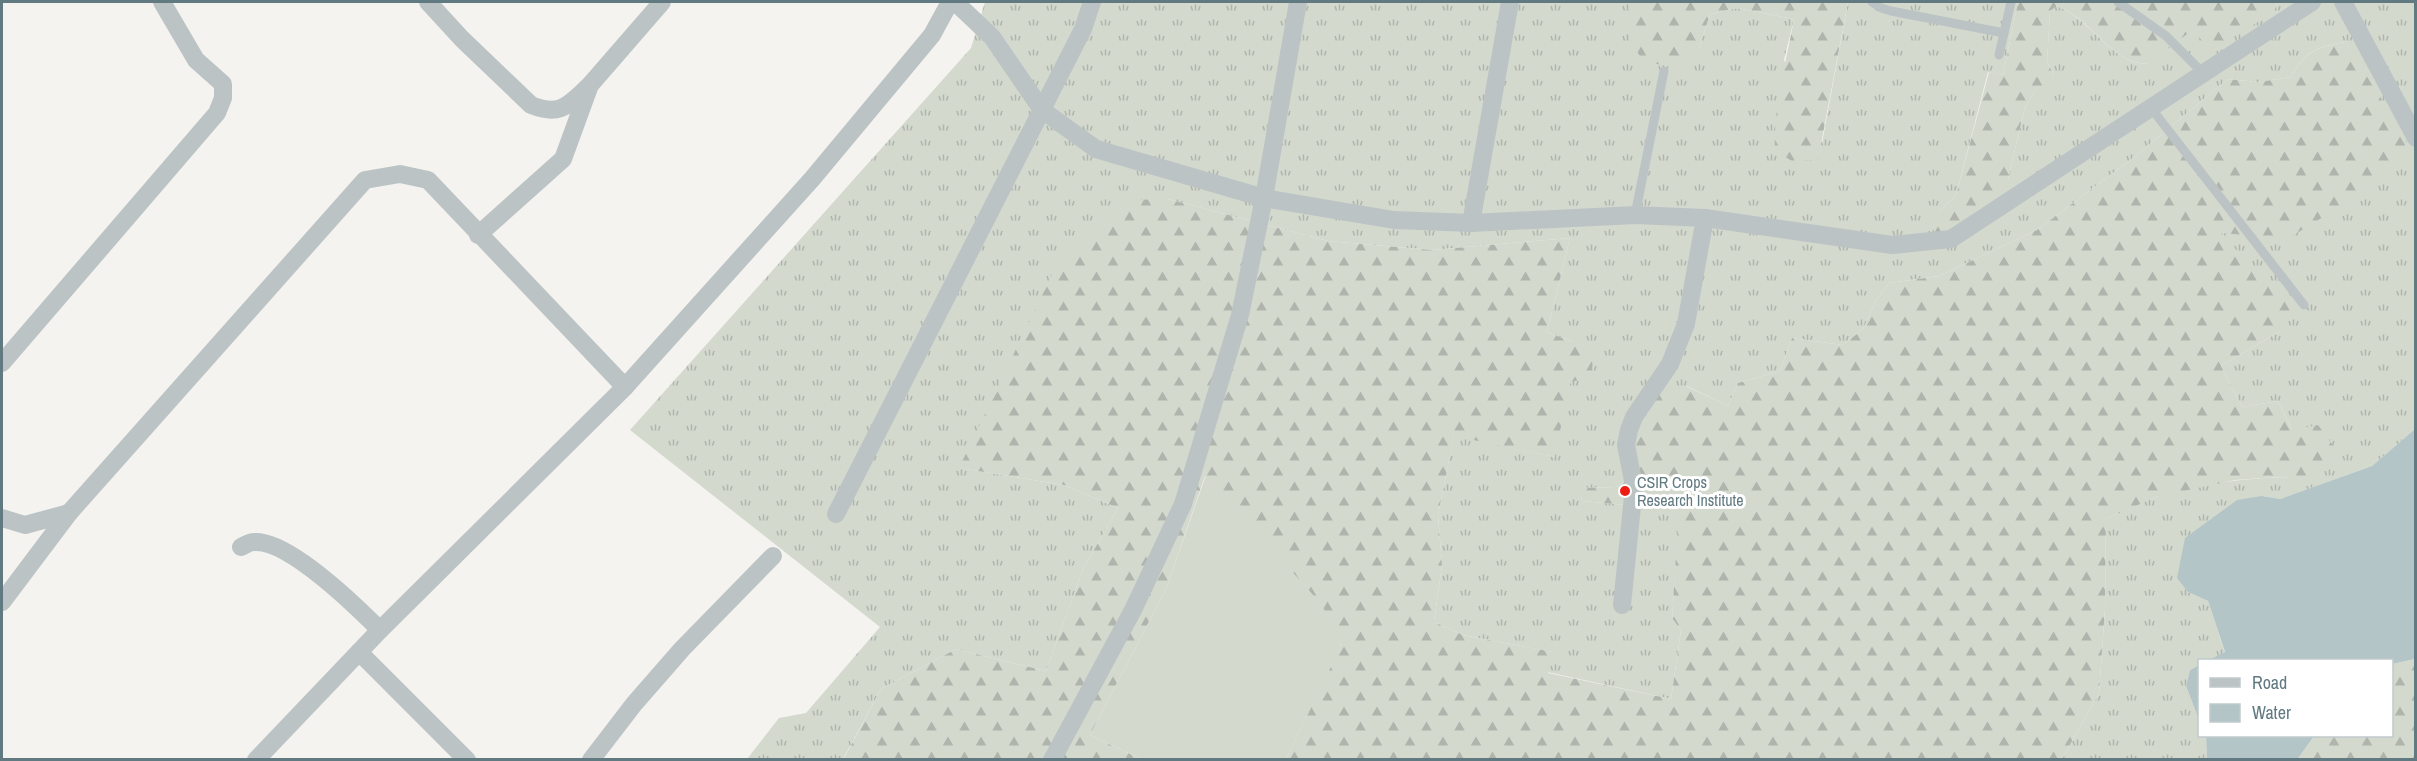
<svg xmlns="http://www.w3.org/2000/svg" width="2417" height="761" font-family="'Archivo Narrow',sans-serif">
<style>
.grass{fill:url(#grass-tufts)}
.forest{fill:url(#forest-firs)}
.garden{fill:#d4d9ce}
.water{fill:#b3c5c6}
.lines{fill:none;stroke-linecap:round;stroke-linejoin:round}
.service{stroke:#bcc3c5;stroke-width:9}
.minor{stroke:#bcc3c5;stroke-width:18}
.poi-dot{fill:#ee1c15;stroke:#fff;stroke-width:2}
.labels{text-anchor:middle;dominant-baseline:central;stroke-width:6;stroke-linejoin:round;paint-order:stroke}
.poi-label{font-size:16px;fill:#617a82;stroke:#fff;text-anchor:start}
</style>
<defs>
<pattern id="grass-tufts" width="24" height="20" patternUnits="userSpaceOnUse" patternTransform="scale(1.5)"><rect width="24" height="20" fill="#d4d9ce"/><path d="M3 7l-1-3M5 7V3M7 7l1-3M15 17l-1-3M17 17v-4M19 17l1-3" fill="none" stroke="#afb5ad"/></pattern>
<pattern id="forest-firs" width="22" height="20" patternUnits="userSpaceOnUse" patternTransform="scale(1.5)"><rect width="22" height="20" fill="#d4d9ce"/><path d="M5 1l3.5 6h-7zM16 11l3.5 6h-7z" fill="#afb5ad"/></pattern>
</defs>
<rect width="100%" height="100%" fill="#f4f3ef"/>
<path class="grass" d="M 985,2 L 1629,2 L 1629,39 L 1699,49 L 1710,14 L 1737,8 L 1794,19 L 1784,60 L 1822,143 L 1848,2 L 2018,2 L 2003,75 L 1988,72 L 1956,195 L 1939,212 L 2008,179 L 2025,107 L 2035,91 L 2054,75 L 2047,62 L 2050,11 L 2057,6 C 2087,18 2102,47 2129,60 C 2134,63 2141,63 2147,64 L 2191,30 L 2271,14 L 2279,2 L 2415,2 L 2415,429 L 2372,466 L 2280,499 L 2262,496 L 2188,592 L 2208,601 L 2225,653 L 2209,660 L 2200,660 L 2199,665 L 2190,670 L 2186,686 L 2199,720 L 2200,736 L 2206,737 L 2207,759 L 2062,759 L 2099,693 L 2105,609 L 2106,519 C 2122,512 2139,503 2156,497 C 2208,481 2262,476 2315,477 L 2278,401 L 2242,407 L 2221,366 L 2282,330 L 2220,232 L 2348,41 C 2316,49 2308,47 2291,77 L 2258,82 L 2228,79 L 2137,155 L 2037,230 L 1939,276 L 1889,283 L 1877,299 L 1863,329 L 1843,345 L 1792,338 L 1780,371 L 1738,383 L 1728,406 L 1687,386 L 1638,474 L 1616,487 L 1581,488 L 1582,501 L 1680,510 L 1672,618 L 1681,630 L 1671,699 L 1547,672 L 1552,652 L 1463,635 L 1434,622 L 1442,565 L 1438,515 L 1454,435 L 1554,457 L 1573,342 L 1547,332 L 1570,238 L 1432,250 L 1328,241 L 1168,199 L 960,468 L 1064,485 L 1118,508 L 1083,569 L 1046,671 L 956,649 L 881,689 L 843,759 L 747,759 L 779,718 L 806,713 L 880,627 L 630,430 L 971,48 Z"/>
<g class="forest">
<path d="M 1629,2 L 1848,2 L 1818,160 L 1792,161 L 1775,151 C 1773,106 1786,63 1794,19 L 1737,8 L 1710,14 L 1699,49 L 1680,69 L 1643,61 L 1629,39 Z"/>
<path d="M 2018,2 L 2279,2 L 2271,14 L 2213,49 L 2191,31 L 2148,64 C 2142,63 2134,63 2129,60 C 2102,47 2088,18 2057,6 L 2050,11 L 2047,62 L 2054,75 L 2050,88 L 2035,91 L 2025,107 L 2008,179 L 1993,205 L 1957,230 L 1940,235 L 1933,230 L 1939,212 L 1956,195 L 1989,72 L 2003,75 Z"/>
<path d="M 2348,41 L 2409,147 L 2365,191 L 2289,238 L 2220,233 L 2292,307 L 2282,330 L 2221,366 L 2242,407 L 2278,401 L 2292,430 L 2318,425 L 2344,460 L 2315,477 L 2277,477 L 2235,480 L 2156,497 L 2106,519 L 2105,609 L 2099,693 L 2062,759 L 1286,759 L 1341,645 L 1205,476 L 1166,589 L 1090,735 L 1141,759 L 843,760 L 881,689 L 956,649 L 1046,671 L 1083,569 L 1118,508 L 1064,485 L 959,468 L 1053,272 L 1082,238 L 1130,200 L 1168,199 L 1328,241 L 1432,250 L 1570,238 L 1547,332 L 1573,342 L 1594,356 L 1590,377 L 1571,382 L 1554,457 L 1454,436 L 1438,515 L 1442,565 L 1434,622 L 1463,635 L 1553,652 L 1548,673 L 1671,699 L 1681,630 L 1672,618 L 1679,510 L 1582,501 L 1580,488 L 1616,487 L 1637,474 L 1636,434 L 1659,393 L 1686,386 L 1728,406 L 1738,383 L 1780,371 L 1792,338 L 1843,345 L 1863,329 L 1877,299 L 1889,283 L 1939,276 L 2037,230 L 2137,155 L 2228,79 L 2258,82 L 2291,77 C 2308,47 2317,49 2348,41 Z"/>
<polygon points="2415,659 2415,759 2297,760 2314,736 2392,736 2392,664"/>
</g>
<polygon class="garden" points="1206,475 1322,605 1341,646 1286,759 1141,759 1090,735 1166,589"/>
<g class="water">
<polygon points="2415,429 2415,659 2392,664 2392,660 2209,660 2225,652 2208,601 2188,592 2177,578 2185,538 2237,500 2262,496 2280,499 2372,466"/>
<polygon points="2199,665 2199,720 2186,686 2190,670"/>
<polygon points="2206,736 2314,736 2297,760 2207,759"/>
</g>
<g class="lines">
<g class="service">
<polyline points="1872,2 1881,8 1891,11 2004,33"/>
<polyline points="2118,2 2166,36 2203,73"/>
<polyline points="1999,55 2011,2"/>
<polyline points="2151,108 2304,305"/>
<polyline points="1635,215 1664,71"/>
</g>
<g class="minor">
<path d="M 428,2 L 462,39 L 531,105 C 561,117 568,105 589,86"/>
<polyline points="955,2 992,37 1042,110 1096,149 1264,198 1394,220 1471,223 1635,215 1705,218 1892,245 1951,239 2312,2"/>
<polyline points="2343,2 2416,138"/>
<polyline points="1471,223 1510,2"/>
<polyline points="478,235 563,159 590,85 662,2"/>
<polyline points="2,363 217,113 223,98 223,84 196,60 162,2"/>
<polyline points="836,514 1083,29 1092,2"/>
<polyline points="2,518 25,525 69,513"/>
<path d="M 241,547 C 245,545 249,542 254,542 C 288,539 356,606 380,630"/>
<polyline points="2,602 69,513 365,180 400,174 428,180 625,387"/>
<polyline points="1622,605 1634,486 1626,445 1629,430 1634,417 1670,364 1686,324 1705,218"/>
<polyline points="359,652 467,760"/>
<polyline points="256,760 380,630 625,387 812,179 932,35 950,2"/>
<polyline points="591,760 634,704 682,649 773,556"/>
<polyline points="1052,760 1133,610 1183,504 1240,315 1264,198 1298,2"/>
</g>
</g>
<circle class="poi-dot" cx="1625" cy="491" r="6"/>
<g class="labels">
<g class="poi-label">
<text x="1637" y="482">CSIR Crops<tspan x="1637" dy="18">Research Institute</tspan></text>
</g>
</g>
<rect width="2417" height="761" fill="none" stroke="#617a82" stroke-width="6"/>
<rect x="2198" y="659" width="195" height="78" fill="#ffffff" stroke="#c0cacd" stroke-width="1.5"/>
<rect x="2210" y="678" width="30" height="9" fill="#bcc3c5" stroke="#c0cacd" stroke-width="1.5"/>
<text x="2252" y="689" font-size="18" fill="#617a82">Road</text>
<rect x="2210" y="704" width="30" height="18" fill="#b3c5c6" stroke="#c0cacd" stroke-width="1.5"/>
<text x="2252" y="719" font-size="18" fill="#617a82">Water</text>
</svg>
